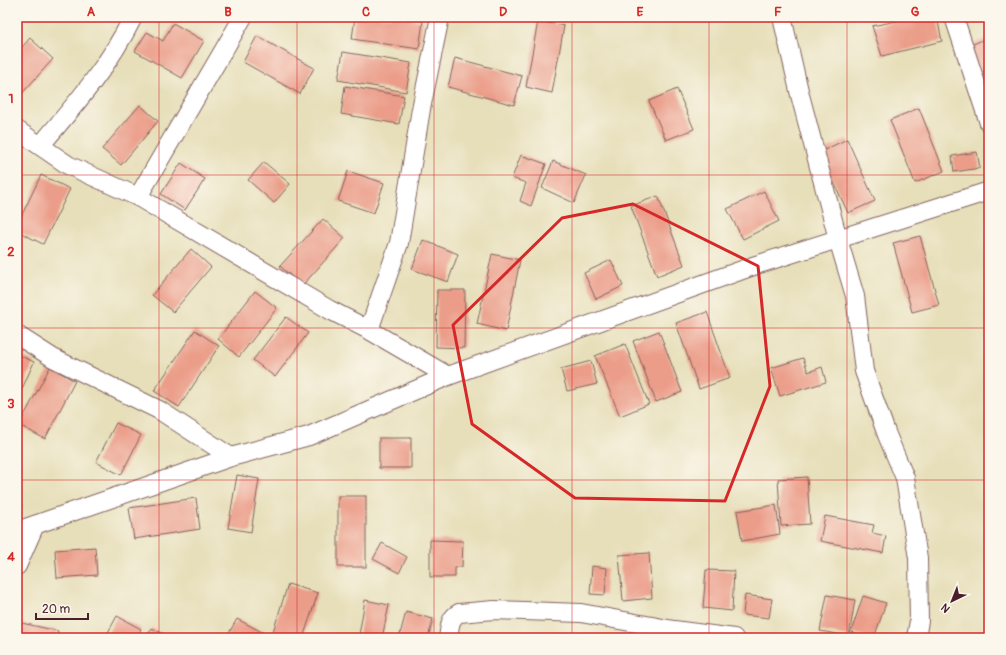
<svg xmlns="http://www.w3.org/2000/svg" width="1006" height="655" font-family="Pangolin,sans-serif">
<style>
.building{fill:#eb9d89}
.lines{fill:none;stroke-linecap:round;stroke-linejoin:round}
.minor-casing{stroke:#81625d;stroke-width:20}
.minor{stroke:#fff;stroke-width:18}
.marked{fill:none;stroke:#d62828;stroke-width:3;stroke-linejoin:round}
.grid{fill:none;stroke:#d62828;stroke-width:1;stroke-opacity:0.55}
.neatline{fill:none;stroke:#d62828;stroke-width:1.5}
.grid-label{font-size:13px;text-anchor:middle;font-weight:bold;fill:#d62828}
</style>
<rect width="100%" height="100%" fill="#fbf7ec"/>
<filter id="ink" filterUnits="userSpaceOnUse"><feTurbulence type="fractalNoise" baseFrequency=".025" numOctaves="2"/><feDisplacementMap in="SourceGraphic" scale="8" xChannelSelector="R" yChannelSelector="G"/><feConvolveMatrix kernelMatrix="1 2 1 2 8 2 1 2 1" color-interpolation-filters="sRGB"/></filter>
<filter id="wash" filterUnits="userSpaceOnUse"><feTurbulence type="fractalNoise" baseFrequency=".012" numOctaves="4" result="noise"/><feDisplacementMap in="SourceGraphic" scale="16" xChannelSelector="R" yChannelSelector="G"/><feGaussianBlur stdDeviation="0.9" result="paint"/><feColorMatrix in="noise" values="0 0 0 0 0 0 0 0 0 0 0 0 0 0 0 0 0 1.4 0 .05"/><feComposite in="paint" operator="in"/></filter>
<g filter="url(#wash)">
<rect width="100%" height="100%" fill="#e7dfba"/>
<g id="blocks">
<g class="building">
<polygon points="355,17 394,17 423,21 419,49 352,39"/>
<polygon points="916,17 937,17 942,41 882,56 872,26"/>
<polygon points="538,21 564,26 552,93 526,87"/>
<polygon points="173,23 204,41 182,78 135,51 147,32 163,41"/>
<polygon points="257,36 314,68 300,94 243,62"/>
<polygon points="989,37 989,70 980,73 969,46"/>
<polygon points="30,38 53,59 17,99 17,53"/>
<polygon points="343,52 411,63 406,92 338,80"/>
<polygon points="455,58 522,76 514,105 448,87"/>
<polygon points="345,86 404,96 399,124 341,114"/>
<polygon points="677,89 694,129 666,140 649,101"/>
<polygon points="140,105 158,121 121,165 102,149"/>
<polygon points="919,108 944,171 915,183 890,120"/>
<polygon points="847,139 875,201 848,213 820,152"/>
<polygon points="977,152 980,168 954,172 952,156"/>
<polygon points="521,155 546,164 531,206 520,201 526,183 512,178"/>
<polygon points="553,161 586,175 574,203 542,188"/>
<polygon points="264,162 290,184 274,203 248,180"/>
<polygon points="181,163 205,179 185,210 161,194"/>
<polygon points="348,171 384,183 374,213 338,201"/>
<polygon points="41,175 70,189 43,244 17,231 17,225"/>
<polygon points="764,191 779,221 743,239 727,209"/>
<polygon points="658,196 684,265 657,276 631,206"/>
<polygon points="323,219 345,238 302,286 280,266"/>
<polygon points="920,236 939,305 912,312 893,243"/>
<polygon points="423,240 458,254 448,282 412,269"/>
<polygon points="191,249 211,267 173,312 152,295"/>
<polygon points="492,254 520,260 506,331 477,324"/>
<polygon points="611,260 623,286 596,299 584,273"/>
<polygon points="437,290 465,290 464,348 436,347"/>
<polygon points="255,291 277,308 239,357 218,339"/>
<polygon points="707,312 730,378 699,389 676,323"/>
<polygon points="286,317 308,333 275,377 253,360"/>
<polygon points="195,330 219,346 179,407 154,391"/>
<polygon points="659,331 682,392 656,402 633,341"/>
<polygon points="625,344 649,404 620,416 595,356"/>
<polygon points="17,354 34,362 17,400"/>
<polygon points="803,358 808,372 822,367 826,382 780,396 771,368"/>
<polygon points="591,361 597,384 567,391 561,369"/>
<polygon points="50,367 75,381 45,439 19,425"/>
<polygon points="116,423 141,435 121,475 96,462"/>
<rect x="379" y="438" width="32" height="30"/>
<polygon points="237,475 259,479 251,532 228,528"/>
<polygon points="807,477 810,524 781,526 778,479"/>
<polygon points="17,492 22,507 17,508"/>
<rect x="338" y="496" width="28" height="71"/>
<polygon points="196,498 200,529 134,539 129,508"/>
<polygon points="776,505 780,534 742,541 737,511"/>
<polygon points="825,516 874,525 872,533 886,536 883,553 820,541"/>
<polygon points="430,540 463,541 462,567 455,567 455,577 430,577"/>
<polygon points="382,543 407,557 399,573 373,559"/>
<polygon points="95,547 97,575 57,578 55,550"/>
<polygon points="649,553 652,598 623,601 619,555"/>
<polygon points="592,566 607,568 605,595 590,594"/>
<polygon points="706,570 734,571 732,611 703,608"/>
<polygon points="288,584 318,593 303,638 271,638"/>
<polygon points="745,595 772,599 769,618 743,615"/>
<polygon points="827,595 855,600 849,636 820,631"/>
<polygon points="863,596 886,603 874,638 869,638 851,632"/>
<polygon points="365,600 389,605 382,638 373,638 359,635"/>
<polygon points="406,612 433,619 428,638 399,638"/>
<polygon points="117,616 141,629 136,638 105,638"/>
<polygon points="237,619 266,634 264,638 226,638"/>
<polygon points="17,622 58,631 57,638 17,638"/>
<polygon points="152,628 170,638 146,638"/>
</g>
</g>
</g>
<g filter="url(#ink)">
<use href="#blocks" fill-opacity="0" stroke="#81625d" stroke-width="1"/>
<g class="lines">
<defs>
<g id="minor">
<polyline points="782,17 800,95 838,239 855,296 864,371 887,435 905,478 918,558 919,621 916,638"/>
<polyline points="954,17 989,123"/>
<polyline points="17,130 68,165 138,197 330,310 369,330 448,376"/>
<path d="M 40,146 C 75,105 109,66 133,17"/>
<polyline points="138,197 243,17"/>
<polyline points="369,330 399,243 421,109 440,17"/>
<polyline points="17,335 53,358 159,410 231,457"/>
<polyline points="17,531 231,457 309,436 448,376 756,265 989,191"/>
<polyline points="17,566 35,525"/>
<path d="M 448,638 C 450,628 449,618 459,613 L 494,610 L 581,613 L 674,630 L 734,638"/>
</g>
</defs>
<use href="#minor" class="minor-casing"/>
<use href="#minor" class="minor"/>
</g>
</g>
<path class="marked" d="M 633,204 L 758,266 L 770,386 L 725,501 L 575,498 L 472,424 L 453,325 L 562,218 Z"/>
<path class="grid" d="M 159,17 L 159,638M 297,17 L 297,638M 434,17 L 434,638M 572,17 L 572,638M 709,17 L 709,638M 847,17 L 847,638M 17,175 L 989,175M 17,328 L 989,328M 17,480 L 989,480"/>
<rect width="1006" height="655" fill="none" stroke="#fbf7ec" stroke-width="44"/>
<g transform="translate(952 601) rotate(223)" stroke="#fbf7ec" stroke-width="3" paint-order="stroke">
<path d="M0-3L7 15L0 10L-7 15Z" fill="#4a1f2b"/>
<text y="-6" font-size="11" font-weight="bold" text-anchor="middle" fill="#4a1f2b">N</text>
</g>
<path d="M36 613v6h52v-6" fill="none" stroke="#4a1f2b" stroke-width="2"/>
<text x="42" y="613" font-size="12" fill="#4a1f2b" stroke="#fbf7ec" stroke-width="3" paint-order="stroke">20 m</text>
<rect x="22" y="22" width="962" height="611" class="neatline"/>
<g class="grid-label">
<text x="91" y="16">A</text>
<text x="228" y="16">B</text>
<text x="366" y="16">C</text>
<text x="503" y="16">D</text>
<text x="640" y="16">E</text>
<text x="778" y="16">F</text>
<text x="915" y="16">G</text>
<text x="11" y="103">1</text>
<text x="11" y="256">2</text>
<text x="11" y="408">3</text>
<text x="11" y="561">4</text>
</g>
</svg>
